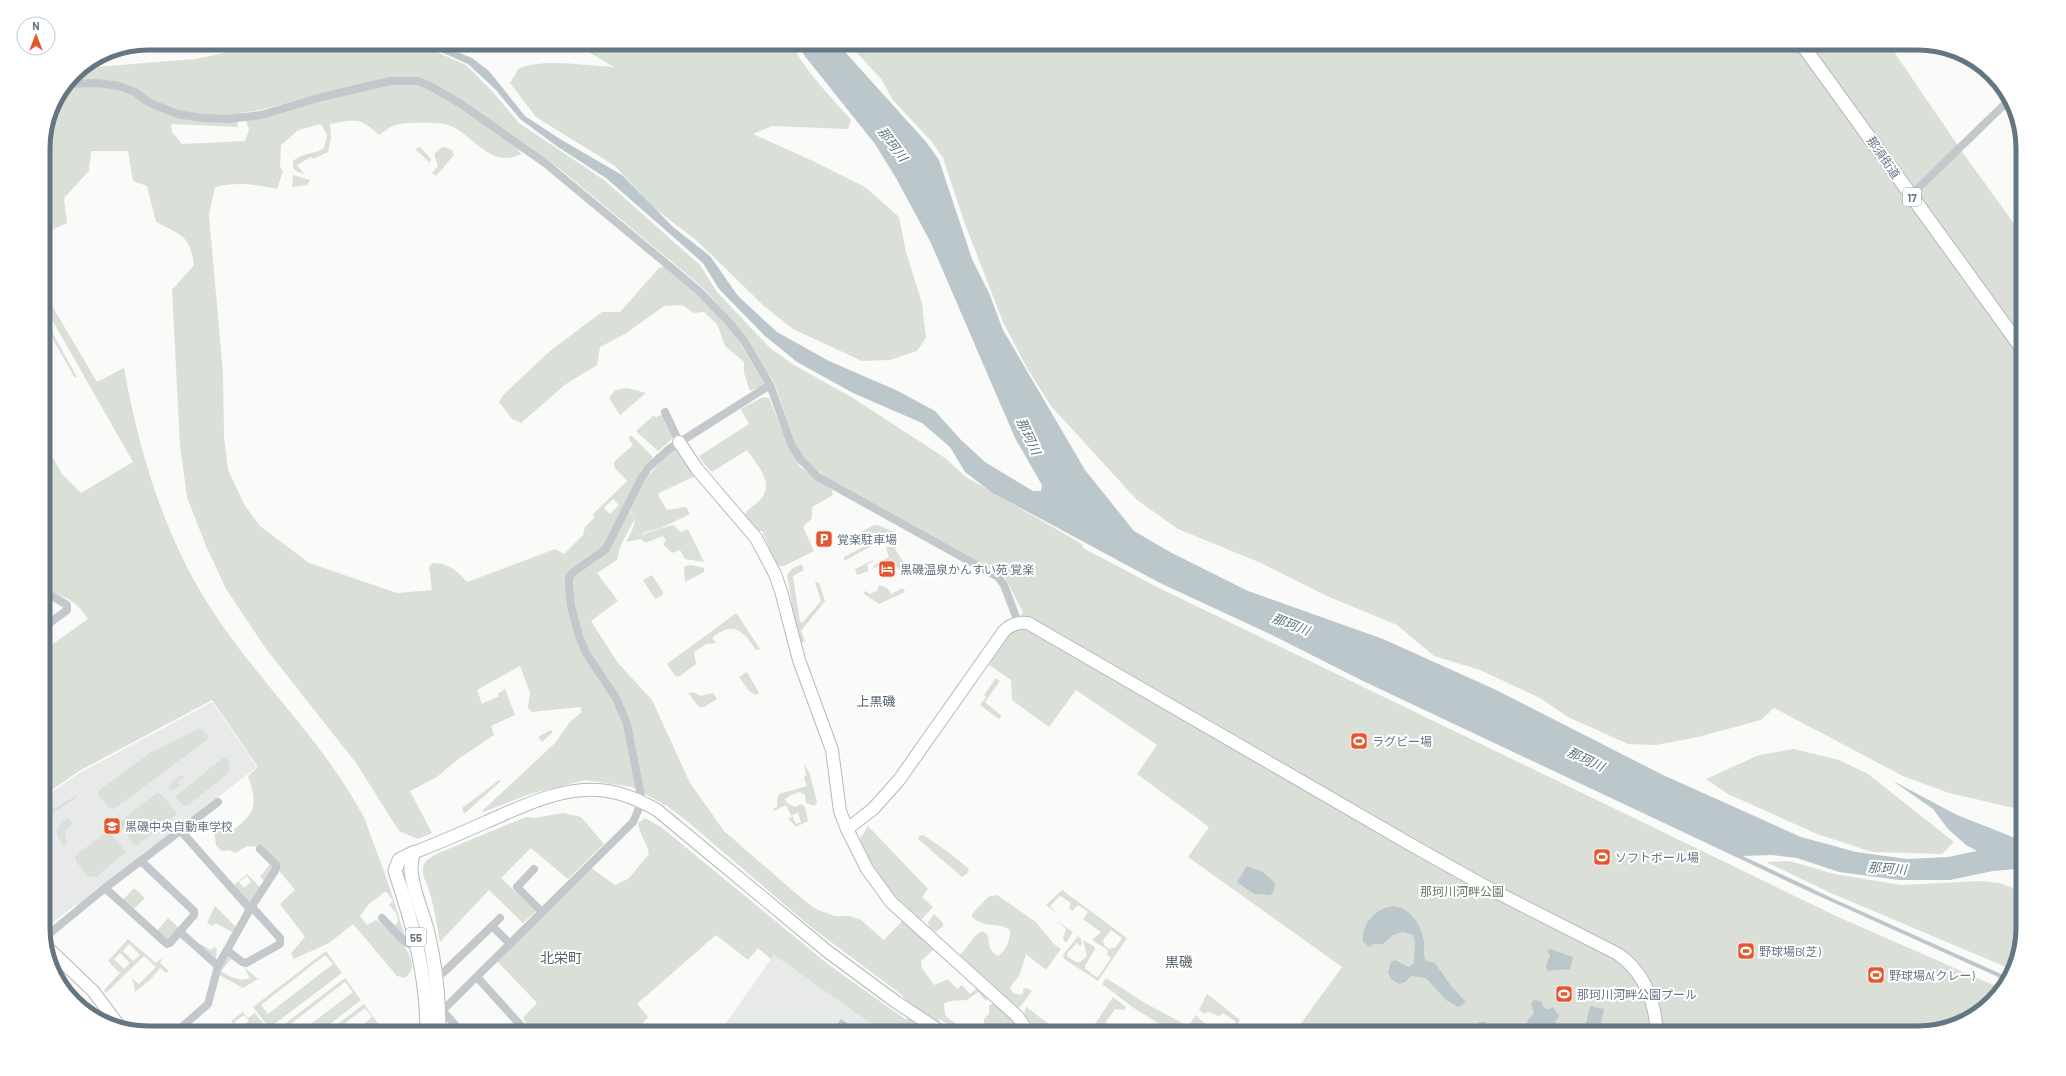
<svg xmlns="http://www.w3.org/2000/svg" width="2066" height="1076" font-family="Barlow,'Noto Sans JP',sans-serif">
<style>
.built{fill:#e8e9e9}
.green{fill:#dadfd7;fill-rule:evenodd}
.water{fill:#bbc7cb}
.lines{fill:none;stroke-linecap:round;stroke-linejoin:round}
.secondary-casing{stroke:#b3babf;stroke-width:14}
.primary-casing{stroke:#b5babe;stroke-width:15}
.street{stroke:#c3c8cc;stroke-width:8}
.secondary{stroke:#fff;stroke-width:12}
.primary{stroke:#fff;stroke-width:13}
.labels{text-anchor:middle;dominant-baseline:central;stroke-width:4;stroke-linejoin:round;paint-order:stroke}
.shield{fill:#fff;stroke:#939fa8;stroke-width:1}
.shield-label{font-size:11px;font-weight:bold;fill:#657683}
.street-label{font-size:12px;fill:#657683;stroke:#fff}
.poi-label{font-size:12px;fill:#657683;stroke:#fff;text-anchor:start}
.park-label{font-size:12px;fill:#687a64;stroke:#fff}
.water-label{font-size:13px;font-style:italic;fill:#60757c;stroke:#fff}
.neighbourhood-label{font-size:13px;fill:#57646e;stroke:#fff}
.quarter-label{font-size:14px;fill:#57646e;stroke:#fff}
.rim{fill:none;stroke:#657683;stroke-width:5}
</style>
<rect width="100%" height="100%" fill="#fafaf8"/>
<g class="built">
<polygon points="212,702 257,767 79,905 74,906 43,930 43,798 78,774"/>
<polygon points="774,955 884,1033 719,1033"/>
</g>
<g class="green">
<path d="M 247,43 L 416,43 L 466,65 L 492,91 L 519,123 L 604,180 L 700,265 L 717,292 L 770,348 L 794,365 L 853,398 L 945,458 L 966,477 L 1082,544 L 1083,548 L 1155,586 L 1836,916 L 2000,988 L 1976,1015 L 1919,1033 L 1294,1033 L 1342,967 L 1188,857 L 1209,827 L 1137,774 L 1157,745 L 1076,690 L 1049,727 L 1012,700 L 1011,680 L 989,665 L 1023,612 L 1004,576 L 824,476 L 805,460 L 795,443 L 774,382 L 731,319 L 701,286 L 560,169 L 455,96 L 421,78 L 389,77 L 260,110 L 241,113 L 237,119 L 238,127 L 171,124 L 172,132 L 182,144 L 245,141 L 249,130 L 245,118 C 276,111 396,76 421,84 C 452,95 490,128 517,148 L 521,154 C 491,169 475,137 451,126 C 441,121 406,122 395,125 C 389,127 384,132 379,135 C 359,116 355,120 330,124 L 331,137 L 328,152 L 313,159 L 311,157 L 297,165 L 304,174 L 298,172 L 293,168 L 293,161 C 303,152 314,155 324,148 L 327,135 L 321,124 L 298,130 L 281,145 L 280,166 L 283,172 L 277,189 C 256,184 236,182 215,187 L 209,215 L 223,373 L 224,437 L 228,470 L 245,506 L 260,526 L 309,563 L 397,593 L 432,590 L 429,567 L 432,563 C 447,562 458,571 467,582 L 555,549 L 564,554 L 583,535 L 585,527 L 594,518 L 593,514 L 627,481 L 614,467 L 614,462 L 633,445 L 628,438 L 631,435 L 653,457 L 642,469 L 624,507 L 633,515 L 634,520 L 620,547 L 617,560 L 597,573 L 618,601 L 591,621 L 618,663 L 652,700 L 690,783 L 724,831 L 806,902 L 818,910 L 835,916 L 850,916 L 861,920 L 884,940 L 903,920 L 935,948 L 921,961 L 922,968 L 934,985 L 948,979 L 957,989 L 962,985 L 970,994 L 978,987 L 989,997 L 986,1001 L 978,992 L 967,1000 C 959,1001 952,999 944,1004 L 945,1014 L 949,1019 L 963,1028 L 976,1030 L 984,1026 L 984,1019 L 989,1014 L 989,1005 L 994,1003 L 1017,1024 L 1024,1033 L 962,1033 L 939,1019 L 941,1033 L 884,1033 L 774,955 L 771,959 L 758,948 L 748,960 L 716,935 L 637,1004 L 648,1017 L 640,1026 L 643,1033 L 532,1033 L 523,1018 L 537,1003 L 496,960 L 591,868 L 615,885 L 628,879 L 649,854 C 647,843 639,833 638,823 L 645,818 L 661,827 L 829,965 L 905,1019 L 909,1018 L 906,1002 L 902,995 L 811,927 L 688,822 L 667,806 L 632,787 L 585,780 L 530,794 L 483,812 L 483,810 L 555,743 L 570,722 L 582,712 L 580,707 L 532,712 L 528,708 L 530,693 L 520,666 L 477,690 L 482,704 L 499,696 L 498,694 L 505,689 L 515,715 L 491,726 L 494,735 L 457,760 L 437,777 L 410,791 L 432,833 L 418,839 L 399,831 L 356,763 L 267,650 L 226,589 L 206,546 L 187,497 L 180,445 L 172,290 L 194,265 C 190,235 181,235 156,222 L 147,186 L 133,181 L 128,151 L 91,151 L 89,171 L 64,198 L 67,223 L 43,234 C 43,182 32,101 82,68 L 196,59 L 224,53 ZM 613,499 L 619,505 L 610,514 L 604,508 Z"/>
<path d="M 573,43 L 792,43 C 801,67 834,100 851,120 L 848,129 L 772,126 L 753,134 L 815,162 L 865,187 L 899,217 L 906,252 L 922,303 L 926,338 L 917,351 L 890,360 L 862,361 L 793,329 L 764,306 L 696,240 L 654,208 L 615,166 L 536,117 L 510,83 L 519,68 C 550,58 582,66 614,67 Z"/>
<polygon points="848,43 1888,43 1963,153 2023,236 2023,810 1949,793 1903,776 1774,708 1761,720 1698,737 1656,745 1628,744 1568,717 1540,698 1480,670 1434,656 1397,625 1329,597 1261,563 1178,529 1137,500 1051,406 1027,368 1003,322 965,224 943,158 932,142 892,99 882,80"/>
<polygon points="420,147 431,159 427,169 429,162 415,149"/>
<polygon points="444,147 452,150 454,155 436,176 432,173 438,166 434,154 441,148"/>
<polygon points="293,175 310,180 307,185 292,187"/>
<polygon points="664,266 697,293 734,333 764,383 762,386 750,391 744,373 744,362 725,346 717,324 704,312 694,313 682,305 664,306 625,334 600,347 597,365 566,384 521,423 512,419 499,402 503,395 550,351 602,312 620,312 658,269"/>
<path d="M 48,299 L 97,382 L 124,368 C 139,451 163,532 208,604 C 253,676 320,737 361,812 C 367,822 370,834 374,845 C 386,875 396,906 405,937 L 395,925 L 398,922 L 396,913 L 389,905 L 393,901 L 386,891 L 368,905 L 360,916 L 367,925 L 376,920 C 391,930 427,962 405,978 L 397,976 L 353,924 L 329,943 L 294,959 L 291,953 L 305,937 L 280,904 L 295,890 L 280,872 L 280,866 L 260,847 L 247,846 L 235,853 L 229,850 L 221,851 L 216,845 L 214,831 L 225,825 L 231,832 C 256,813 258,805 248,776 L 258,767 L 212,700 L 79,771 L 43,796 L 43,651 L 88,619 C 78,602 63,594 43,591 L 43,440 L 62,474 L 81,493 L 133,462 L 47,311 L 43,313 L 43,301 Z"/>
<polygon points="47,323 77,377 75,378 44,324"/>
<polygon points="627,388 646,393 620,415 609,398 615,390"/>
<path d="M 763,397 L 769,398 L 789,447 L 800,467 L 832,490 L 833,495 L 812,507 L 812,518 L 803,527 L 814,551 L 784,566 L 779,566 L 775,561 L 762,531 L 758,531 L 745,515 C 748,507 755,506 760,500 C 776,483 756,464 747,450 L 712,472 L 704,464 L 699,456 L 749,424 L 741,409 Z"/>
<polygon points="663,414 673,436 672,439 658,451 636,431 653,416 657,417"/>
<path d="M 676,448 L 695,476 L 659,493 L 659,497 L 667,510 L 686,507 L 690,514 L 661,528 L 645,532 L 642,537 L 646,533 L 673,525 L 681,532 L 688,529 L 704,562 L 685,559 L 680,550 L 672,553 L 663,544 L 666,541 L 663,536 L 645,543 L 641,539 L 626,542 C 631,531 640,521 630,511 C 641,480 653,469 676,448 Z"/>
<polygon points="874,525 878,525 895,533 844,561 844,557 865,546 859,533"/>
<polygon points="895,543 896,545 895,549 906,566 899,570 891,559 874,568 873,566 889,557 886,548"/>
<polygon points="873,560 873,561 867,565 869,571 857,575 855,569"/>
<polygon points="802,564 804,570 793,576 800,622 803,622 821,601 815,582 819,583 825,601 801,631 805,641 801,643 798,641 787,575 793,568"/>
<polygon points="692,565 704,568 704,572 685,582 684,568 685,566"/>
<polygon points="652,575 663,592 663,595 655,599 643,580"/>
<polygon points="879,585 887,588 891,594 903,588 905,592 879,604 863,593 866,591 869,594 877,591"/>
<path d="M 735,614 L 737,614 L 760,649 L 756,650 C 743,631 734,620 712,638 L 717,643 L 707,644 L 694,652 L 696,664 L 680,676 L 676,677 L 667,664 Z"/>
<polygon points="747,672 759,693 756,695 749,691 739,677"/>
<polygon points="996,678 1000,681 985,702 1002,716 999,719 980,705 986,697 984,695"/>
<polygon points="693,692 701,696 713,693 717,699 704,707 699,707 688,693"/>
<polygon points="198,729 202,729 209,736 208,739 114,809 110,809 98,795 98,791 150,753"/>
<polygon points="551,730 553,732 542,742 538,737"/>
<polygon points="1794,749 1839,760 1868,774 1954,842 1942,854 1872,852 1817,834 1728,794 1706,779 1759,755"/>
<polygon points="224,757 227,757 230,766 227,774 187,806 184,806 176,798 177,795"/>
<path d="M 804,764 L 810,774 L 817,802 L 814,806 L 806,803 L 805,795 L 800,792 L 791,795 L 785,799 L 787,803 L 795,807 L 801,804 L 805,807 L 808,821 L 796,827 L 788,819 L 792,817 L 786,805 L 774,811 L 773,809 L 777,807 L 777,800 L 779,794 L 807,786 L 804,778 L 806,775 ZM 798,813 L 801,822 L 796,824 L 792,815 Z"/>
<polygon points="181,775 184,777 177,782 180,786 172,790 169,787 170,784"/>
<polygon points="499,780 500,782 464,814 462,808"/>
<polygon points="157,793 161,794 176,812 175,816 137,845 134,844 119,825 120,822"/>
<polygon points="76,796 77,797 45,819 44,817 46,813"/>
<path d="M 563,813 L 581,817 L 604,844 L 568,879 L 531,848 L 501,878 L 536,911 L 523,923 L 489,890 L 440,942 C 437,925 434,907 429,890 C 427,882 421,876 423,867 C 425,860 430,858 436,854 L 526,817 L 535,818 Z"/>
<polygon points="67,818 72,822 72,825 65,830 67,844 63,845 58,838 56,829"/>
<polygon points="868,826 928,889 922,897 933,907 921,920 889,890 869,859 860,839"/>
<polygon points="107,832 110,833 125,851 125,853 96,877 88,876 77,863 75,858 77,854"/>
<polygon points="923,835 947,851 969,869 967,874 962,877 918,839 919,836"/>
<polygon points="1789,861 1835,874 1901,885 1979,881 2000,883 2023,892 2023,928 2013,970 1833,894 1766,862"/>
<polygon points="271,863 274,867 265,882 260,877"/>
<path d="M 247,874 L 260,887 L 252,901 L 248,902 L 234,885 ZM 247,876 L 251,882 L 244,888 L 239,882 Z"/>
<polygon points="134,888 145,898 134,909 123,900"/>
<path d="M 1062,890 L 1127,938 L 1098,981 L 1064,959 L 1063,955 L 1078,936 L 1081,939 L 1082,944 L 1080,946 L 1077,943 L 1067,953 L 1068,957 L 1076,962 L 1080,962 L 1087,956 L 1083,940 L 1095,947 L 1095,949 L 1085,966 L 1086,969 L 1095,976 L 1098,977 L 1111,958 L 1107,954 L 1108,950 L 1092,940 L 1101,932 L 1083,919 L 1088,912 L 1078,905 L 1072,911 L 1069,908 L 1071,903 L 1060,896 L 1050,906 L 1058,914 L 1046,905 ZM 1111,930 L 1122,938 L 1116,947 L 1109,949 L 1104,945 L 1103,940 Z"/>
<path d="M 997,895 L 1036,922 L 1054,944 L 1061,949 L 1046,970 L 1026,954 L 1020,974 L 1010,988 L 1013,993 L 1020,995 L 1023,993 L 1023,989 L 1027,988 L 1032,991 L 1020,1007 L 1017,1007 L 960,955 C 968,947 972,936 982,931 L 988,935 C 989,945 988,950 998,956 C 1007,950 1010,940 1010,930 C 996,921 989,930 972,917 L 972,914 L 988,897 Z"/>
<polygon points="215,906 237,928 232,932 215,923 213,926 207,923"/>
<polygon points="934,914 943,923 943,926 936,932 929,927 928,922"/>
<polygon points="168,918 179,928 169,940 157,931"/>
<polygon points="1057,921 1073,932 1066,943 1063,939 1066,929"/>
<path d="M 128,939 L 156,963 L 162,958 L 160,963 L 169,971 L 166,973 L 160,968 L 151,979 L 135,992 L 134,984 L 131,978 L 139,984 L 156,967 L 144,956 L 106,993 L 104,990 L 120,973 L 108,961 ZM 129,944 L 140,955 L 133,961 L 123,951 ZM 120,953 L 130,963 L 124,969 L 114,959 Z"/>
<polygon points="200,944 211,950 214,947 217,949 216,958 199,945"/>
<path d="M 326,951 L 342,973 L 269,1028 L 253,1007 ZM 325,955 L 333,964 L 268,1014 L 261,1005 Z"/>
<path d="M 229,956 L 241,965 L 231,959 L 221,971 C 230,977 239,982 250,978 L 244,967 L 258,979 L 243,988 L 219,975 L 225,957 Z"/>
<polygon points="345,978 361,1000 318,1033 299,1033 353,992 345,982 279,1033 273,1033"/>
<polygon points="1106,978 1145,1003 1184,1024 1177,1033 1174,1033 1134,1008 1102,984"/>
<path d="M 1207,994 L 1240,1020 L 1231,1033 L 1183,1033 L 1196,1015 L 1211,1030 C 1217,1029 1222,1032 1228,1033 L 1236,1022 L 1223,1013 L 1219,1016 L 1208,1012 L 1205,1014 L 1199,1010 Z"/>
<polygon points="1113,997 1126,1007 1124,1010 1115,1009 1106,1022 1107,1025 1102,1033 1089,1033"/>
<polygon points="364,1004 380,1026 372,1033 352,1033 372,1017 365,1008 332,1033 326,1033"/>
<polygon points="1026,1007 1061,1033 1039,1033 1024,1014"/>
<path d="M 243,1012 L 248,1018 L 255,1013 L 270,1032 L 265,1033 L 259,1026 L 250,1033 L 240,1033 L 231,1021 ZM 244,1015 L 249,1021 L 239,1028 L 234,1022 Z"/>
</g>
<g class="water">
<polygon points="421,43 435,43 472,58 489,71 525,116 560,139 622,175 673,227 710,256 738,296 777,332 829,361 898,391 935,411 961,440 985,462 1033,491 1041,491 1042,485 1015,438 931,243 896,178 875,144 804,55 799,43 837,43 927,143 939,160 972,259 989,293 1003,330 1085,470 1134,531 1170,552 1248,591 1383,639 1494,689 1663,775 1801,837 1856,852 1907,859 1948,857 1977,851 1966,845 1948,829 1933,809 1893,781 1957,815 2023,841 2023,871 2016,869 1993,871 1950,880 1899,880 1839,872 1797,858 1772,855 1743,856 1834,899 2010,978 2007,981 1810,892 1361,680 1272,635 1160,583 991,492 965,472 950,447 922,423 853,393 797,362 765,336 719,289 703,263 606,178 558,147 520,119 496,90 468,64"/>
<polygon points="1247,866 1263,872 1275,883 1274,892 1270,895 1254,894 1237,882"/>
<path d="M 1393,906 C 1410,907 1422,926 1424,942 C 1425,949 1422,954 1426,961 L 1435,963 L 1451,986 L 1465,1001 L 1464,1004 L 1458,1007 L 1446,1000 L 1426,978 L 1411,976 L 1405,982 L 1399,984 L 1392,980 L 1388,973 L 1391,962 L 1395,960 L 1409,967 L 1414,963 L 1415,940 L 1413,935 L 1403,932 L 1393,935 L 1383,944 L 1373,944 L 1370,947 L 1363,942 C 1361,924 1376,908 1393,906 Z"/>
<polygon points="1550,949 1573,957 1570,969 1548,971 1546,966 1550,955 1547,951"/>
<polygon points="1534,1000 1541,1001 1544,1008 1549,1009 1553,1007 1559,1016 1555,1022 1558,1025 1558,1032 1550,1033 1543,1025 1533,1028 1530,1027 1527,1023 1528,1019 1534,1014 1531,1003"/>
<polygon points="1590,1006 1604,1009 1599,1033 1584,1033"/>
<polygon points="841,1019 861,1033 832,1033"/>
<polygon points="1479,1022 1485,1022 1494,1033 1479,1033 1478,1027"/>
</g>
<g class="lines">
<defs>
<g id="secondary">
<polyline points="679,442 697,469 756,538 775,574 781,591 799,660 832,750 840,811 847,829 867,869 891,902 1017,1016 1029,1033"/>
<path d="M 847,829 L 873,809 L 899,780 L 1004,631 C 1011,624 1018,622 1028,623 L 1415,847 L 1492,890 L 1618,954 C 1645,973 1655,1001 1657,1033"/>
<path d="M 413,853 C 438,843 462,833 486,822 C 521,807 558,788 597,790 C 619,791 638,799 657,810 L 827,951 L 896,1002 L 943,1033"/>
<polyline points="48,948 93,991 120,1027"/>
</g>
<g id="primary">
<polyline points="1801,43 2023,350"/>
<path d="M 413,853 L 399,860 L 395,871 C 413,924 427,976 427,1033"/>
<path d="M 413,853 C 412,859 411,865 411,871 C 413,892 423,913 428,933 C 436,966 439,999 439,1033"/>
</g>
</defs>
<use href="#secondary" class="secondary-casing"/>
<use href="#primary" class="primary-casing"/>
<g class="street">
<polyline points="66,84 98,83 119,86 135,92 148,102 177,114 203,118 229,119 261,115 318,98 390,81 418,81 430,86 461,104 545,163 698,290 728,321 744,341 770,385 792,446 801,460 818,477 998,577 1004,585 1018,622"/>
<polyline points="1911,195 2009,100"/>
<polyline points="665,412 679,442"/>
<polyline points="43,593 52,596 67,605 67,610 43,628"/>
<polyline points="181,831 250,909"/>
<polyline points="534,869 517,887 542,912"/>
<polyline points="105,888 167,944 170,943 194,915 194,911 141,861"/>
<polyline points="382,918 405,942 419,949"/>
<polyline points="492,926 500,918"/>
<polyline points="180,932 218,966"/>
<polyline points="44,938 105,888 218,802"/>
<polyline points="227,950 242,962 246,963 280,944 280,938 251,906"/>
<polyline points="436,977 444,972 492,926 510,944"/>
<polyline points="477,977 523,1028"/>
<polyline points="443,1011 462,1033"/>
<polyline points="438,1015 633,822 642,801 627,724 616,698 586,653 579,636 571,606 569,585 569,578 572,573 606,549 641,479 648,468 669,449 770,385"/>
<polyline points="175,1033 208,1004 218,966 250,909 276,869 276,865 260,849"/>
</g>
<use href="#secondary" class="secondary"/>
<use href="#primary" class="primary"/>
</g>
<defs>
<symbol id="parking-square" viewBox="-11 -11 22 22"><rect x="-9" y="-9" width="18" height="18" rx="4" fill="#e4572e" stroke="#fff"/><path d="M-3.5-5.5H1a3.5 3.5 0 0 1 0 7H-1V5.5H-3.5ZM-1-3.4V-.6H.8a1.4 1.4 0 0 0 0-2.8Z" fill="#fff"/></symbol>
<symbol id="hotel-square" viewBox="-11 -11 22 22"><rect x="-9" y="-9" width="18" height="18" rx="4" fill="#e4572e" stroke="#fff"/><path d="M-6-4.5h1.5V1H6V5H4.5V3h-9V5H-6ZM-4 0a1.8 1.8 0 1 1 3.6 0ZM.5 0V-2.5h3Q6-2.5 6 0Z" fill="#fff"/></symbol>
<symbol id="stadium-square" viewBox="-11 -11 22 22"><rect x="-9" y="-9" width="18" height="18" rx="4" fill="#e4572e" stroke="#fff"/><path d="M0-5a6.5 5 0 1 0 0 10a6.5 5 0 1 0 0-10ZM-3.5-1.8h7v3.6h-7Z" fill="#fff"/></symbol>
<symbol id="school-square" viewBox="-11 -11 22 22"><rect x="-9" y="-9" width="18" height="18" rx="4" fill="#e4572e" stroke="#fff"/><path d="M0-5L7-2L0 1L-7-2ZM-4 1L0 2.5L4 1V4Q0 6-4 4Z" fill="#fff"/></symbol>
</defs>
<g fill-rule="evenodd">
<use href="#parking-square" x="814" y="529" width="20" height="20"/>
<use href="#hotel-square" x="877" y="559" width="20" height="20"/>
<use href="#stadium-square" x="1349" y="731" width="20" height="20"/>
<use href="#school-square" x="102" y="816" width="20" height="20"/>
<use href="#stadium-square" x="1592" y="847" width="20" height="20"/>
<use href="#stadium-square" x="1736" y="941" width="20" height="20"/>
<use href="#stadium-square" x="1866" y="965" width="20" height="20"/>
<use href="#stadium-square" x="1554" y="984" width="20" height="20"/>
</g>
<g class="labels">
<g class="shield">
<rect x="1903" y="188" width="18" height="18" rx="3"/>
<rect x="406" y="928" width="20" height="18" rx="3"/>
</g>
<g class="shield-label">
<text x="1912" y="197">17</text>
<text x="416" y="937">55</text>
</g>
<g class="street-label">
<text transform="translate(1884 157) rotate(55)">那須街道</text>
</g>
<g class="poi-label">
<text x="837" y="539">覚楽駐車場</text>
<text x="900" y="569">黒磯温泉かんすい苑 覚楽</text>
<text x="1372" y="741">ラグビー場</text>
<text x="125" y="826">黒磯中央自動車学校</text>
<text x="1615" y="857">ソフトボール場</text>
<text x="1759" y="951">野球場B(芝)</text>
<text x="1889" y="975">野球場A(クレー)</text>
<text x="1577" y="994">那珂川河畔公園プール</text>
</g>
<g class="park-label">
<text x="1462" y="891">那珂川河畔公園</text>
</g>
<g class="water-label">
<text transform="translate(893 144) rotate(53)">那珂川</text>
<text transform="translate(1029 436) rotate(65)">那珂川</text>
<text transform="translate(1291 624) rotate(21)">那珂川</text>
<text transform="translate(1586 759) rotate(25)">那珂川</text>
<text transform="translate(1887 868) rotate(4)">那珂川</text>
</g>
<g class="neighbourhood-label">
<text x="876" y="701">上黒磯</text>
</g>
<g class="quarter-label">
<text x="561" y="957">北栄町</text>
<text x="1179" y="961">黒磯</text>
</g>
</g>
<path d="M0 0H2066V1076H0ZM148 50H1918A98 98 0 0 1 2016 148V928A98 98 0 0 1 1918 1026H148A98 98 0 0 1 50 928V148A98 98 0 0 1 148 50Z" fill="#fff" fill-rule="evenodd"/>
<path class="rim" d="M148 50H1918A98 98 0 0 1 2016 148V928A98 98 0 0 1 1918 1026H148A98 98 0 0 1 50 928V148A98 98 0 0 1 148 50Z"/>
<g transform="translate(36 36)"><circle r="19" fill="#ffffff" stroke="#c1c8cd"/>
<path d="M0-3L7 15L0 10L-7 15Z" fill="#e4572e"/>
<text y="-6" font-size="11" font-weight="bold" text-anchor="middle" fill="#657683">N</text>
</g>
</svg>
